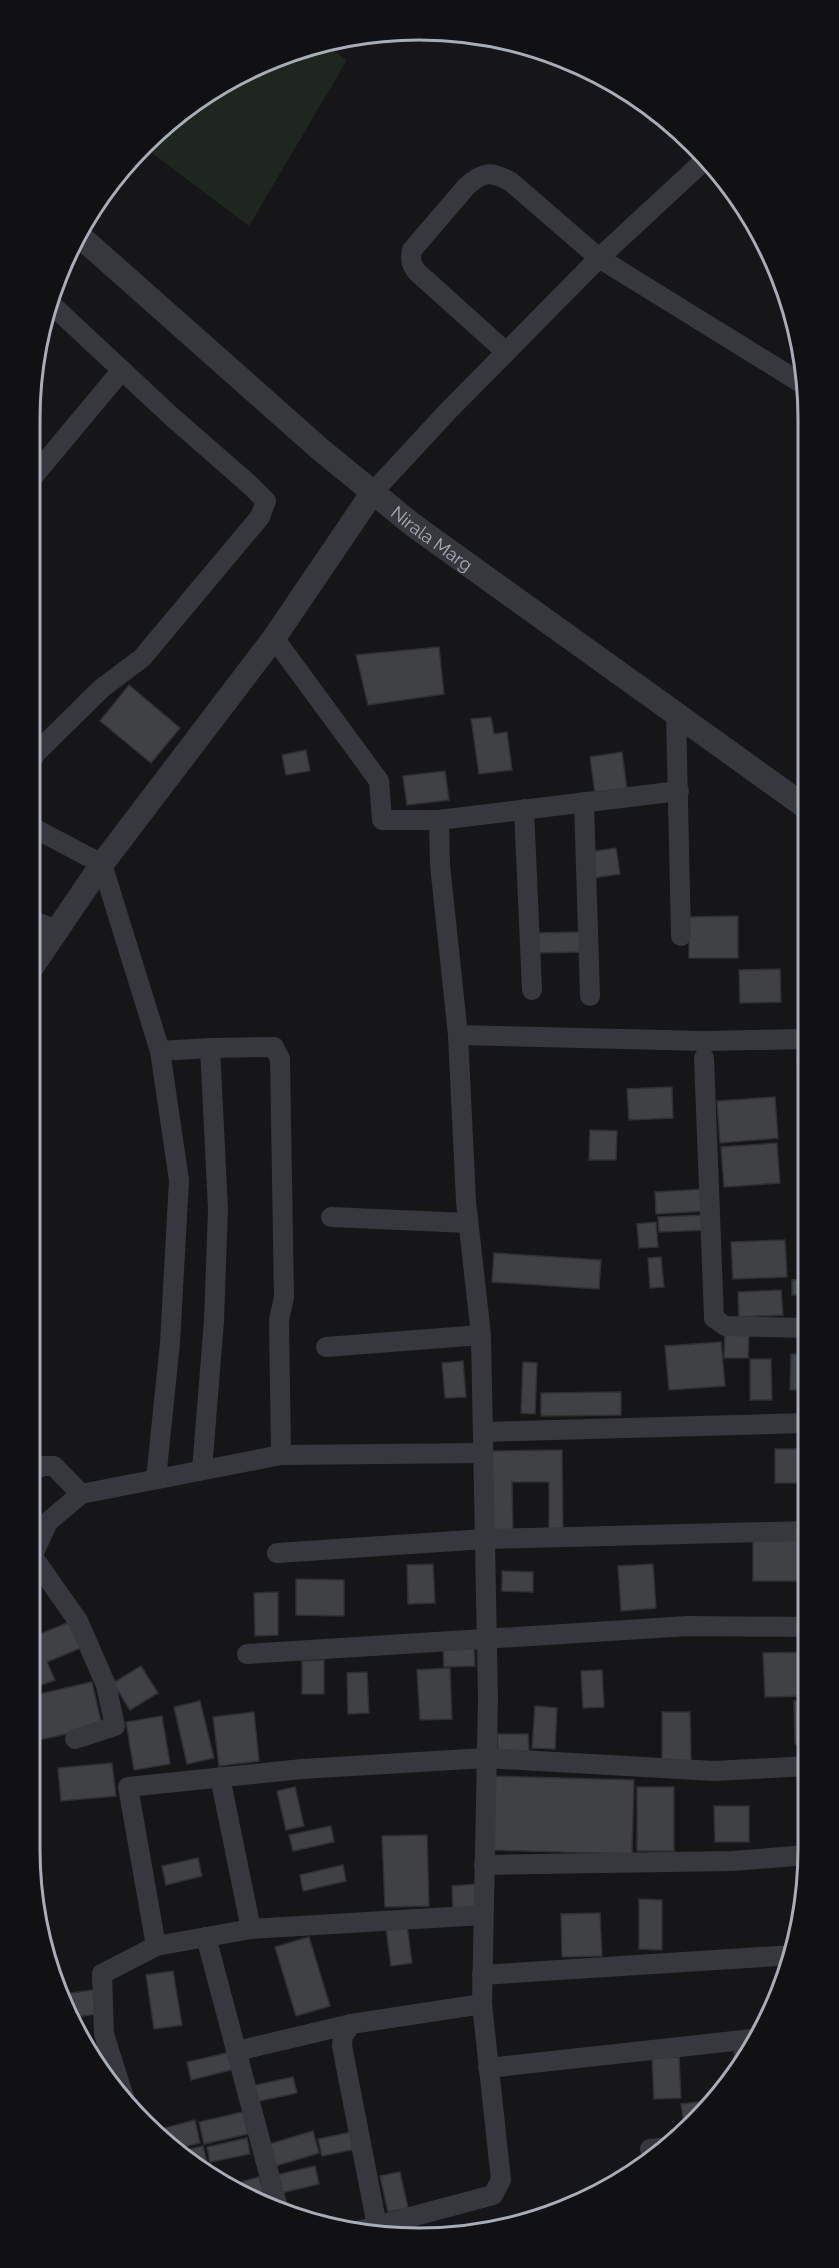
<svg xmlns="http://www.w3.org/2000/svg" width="839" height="2268" font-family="Raleway,sans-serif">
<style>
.green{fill:#1e261f}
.building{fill:#404145;stroke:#303034;stroke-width:1.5;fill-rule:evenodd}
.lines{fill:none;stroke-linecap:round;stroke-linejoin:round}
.minor{stroke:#37383d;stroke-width:20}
.tertiary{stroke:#37383d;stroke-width:24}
.labels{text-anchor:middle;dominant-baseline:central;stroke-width:5;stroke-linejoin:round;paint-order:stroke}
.street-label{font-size:18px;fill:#a8adb8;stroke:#111113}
.rim{fill:none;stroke:#a8adb8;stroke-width:3}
</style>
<rect width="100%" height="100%" fill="#161618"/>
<polygon class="green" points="328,47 347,60 249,226 148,150 225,82"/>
<g class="building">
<polygon points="439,647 444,694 368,705 356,655"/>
<polygon points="129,685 180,728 151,763 100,721"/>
<polygon points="491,717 494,734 507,732 512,770 479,774 471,719"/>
<polygon points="306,750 310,771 286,775 282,755"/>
<polygon points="622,752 627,790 595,794 590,757"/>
<polygon points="445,771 449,800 407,805 403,776"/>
<polygon points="616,848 620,874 593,878 589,852"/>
<polygon points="738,916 738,958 689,958 689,917"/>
<polygon points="581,932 582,952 533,953 533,933"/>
<polygon points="780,969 781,1002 740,1003 739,970"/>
<polygon points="807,1000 807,1033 800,1034 798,1001"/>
<polygon points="797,1058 807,1058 807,1086 798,1086"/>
<polygon points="672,1087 673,1118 629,1120 627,1089"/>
<polygon points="775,1097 778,1138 720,1143 717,1101"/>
<polygon points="590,1130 617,1131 616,1160 589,1160"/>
<polygon points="777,1143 780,1183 724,1187 721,1147"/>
<polygon points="705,1189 706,1211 656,1214 655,1192"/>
<polygon points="706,1215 707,1230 659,1232 658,1217"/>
<polygon points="656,1222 658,1247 639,1248 637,1224"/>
<polygon points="785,1240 787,1277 733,1279 731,1242"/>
<polygon points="494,1253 601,1260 599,1289 492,1282"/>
<polygon points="661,1257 664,1287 650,1288 648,1258"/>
<polygon points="808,1279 808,1295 792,1295 792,1280"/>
<polygon points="781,1290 783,1315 739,1317 738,1292"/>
<polygon points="30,1329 36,1351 30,1352"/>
<polygon points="725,1332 749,1333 748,1358 724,1358"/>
<polygon points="721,1342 725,1386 669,1390 665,1346"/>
<polygon points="791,1354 808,1354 808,1390 790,1390"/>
<polygon points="750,1359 771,1359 772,1400 750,1400"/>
<polygon points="463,1361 466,1397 445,1398 442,1363"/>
<polygon points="523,1362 537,1363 535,1414 521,1413"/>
<polygon points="621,1392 621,1415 541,1416 541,1393"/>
<rect x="775" y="1449" width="33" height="34"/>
<path d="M 562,1450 L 563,1533 L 491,1534 L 490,1451 ZM 512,1482 L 549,1482 L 549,1531 L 513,1531 Z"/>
<rect x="753" y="1536" width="55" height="45"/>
<polygon points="433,1564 435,1603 408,1604 407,1565"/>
<polygon points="653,1564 656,1608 621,1611 618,1566"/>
<polygon points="502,1571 533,1572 533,1592 502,1591"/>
<polygon points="296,1579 344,1580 344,1616 296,1615"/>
<polygon points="278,1592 278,1635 255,1636 254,1593"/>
<polygon points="72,1621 83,1647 47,1662 55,1680 36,1687 30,1672 30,1638"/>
<polygon points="474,1645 475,1666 444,1667 443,1647"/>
<polygon points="809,1652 809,1696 765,1697 763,1653"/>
<polygon points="324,1660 324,1694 302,1694 302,1661"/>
<polygon points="141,1666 158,1693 130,1710 113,1683"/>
<polygon points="450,1668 452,1719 420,1720 417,1670"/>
<polygon points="602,1670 604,1707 583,1708 581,1671"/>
<polygon points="367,1672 369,1713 348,1714 347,1673"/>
<polygon points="92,1682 102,1726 30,1742 30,1696"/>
<polygon points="200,1701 214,1758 187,1764 174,1707"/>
<polygon points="794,1701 809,1701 809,1744 795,1744"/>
<polygon points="535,1706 557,1708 555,1749 532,1748"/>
<polygon points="254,1712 259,1761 219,1766 213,1717"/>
<polygon points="662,1712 690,1712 691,1761 662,1761"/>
<polygon points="162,1716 170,1764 134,1770 126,1722"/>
<polygon points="497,1734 528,1734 529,1751 498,1752"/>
<polygon points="112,1763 116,1796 61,1801 58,1768"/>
<polygon points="493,1776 634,1780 632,1854 491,1850"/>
<polygon points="295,1787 304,1826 286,1830 277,1791"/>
<rect x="637" y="1787" width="37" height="64"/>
<polygon points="714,1806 749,1806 749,1842 715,1842"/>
<polygon points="331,1826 334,1842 293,1851 289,1835"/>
<polygon points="427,1835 429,1906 385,1907 382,1836"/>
<polygon points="198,1858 202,1876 166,1885 162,1866"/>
<polygon points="343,1865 346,1881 303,1891 300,1875"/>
<polygon points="478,1884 476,1908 453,1910 452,1886"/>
<polygon points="639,1899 662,1900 662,1950 639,1949"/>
<polygon points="600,1913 602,1956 562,1957 561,1914"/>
<polygon points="407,1925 412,1963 391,1966 386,1928"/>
<polygon points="309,1937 330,2006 296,2016 275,1947"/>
<polygon points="173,1971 182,2025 154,2029 146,1975"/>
<polygon points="93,1990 97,2014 76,2017 63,1994"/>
<polygon points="746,2050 735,2072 734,2051"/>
<polygon points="231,2052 235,2069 191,2080 187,2062"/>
<polygon points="679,2057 681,2098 654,2099 652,2058"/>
<polygon points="293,2077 297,2093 255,2102 252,2086"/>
<polygon points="713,2100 684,2127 681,2104"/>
<polygon points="243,2112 248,2134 204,2144 199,2122"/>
<polygon points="195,2120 200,2143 179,2148 157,2130"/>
<polygon points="313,2131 319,2153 272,2167 266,2145"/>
<polygon points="352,2132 356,2149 322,2156 318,2139"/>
<polygon points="247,2138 250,2154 210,2162 207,2147"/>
<polygon points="203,2146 209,2171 208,2172 182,2151"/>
<polygon points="315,2166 319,2184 281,2193 276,2175"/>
<polygon points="400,2172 408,2208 388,2212 380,2176"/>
<polygon points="259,2177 264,2192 253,2195 226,2186"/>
</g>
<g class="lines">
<g class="minor">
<path d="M 506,352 L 417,272 C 411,264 410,260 412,250 L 466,187 C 483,171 491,171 511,182 L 599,258 L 806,386"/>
<polyline points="32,478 122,370"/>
<polyline points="373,492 449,410 599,258 707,158"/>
<polyline points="274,638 379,781 382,820 439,820 440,865 458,1035 466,1201 481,1335 488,1698 482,2004 501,2180 493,2195 377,2226"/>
<polyline points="676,714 681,936"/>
<polyline points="30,762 37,752 102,688 142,658 260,517 266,501 251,486 171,416 51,304"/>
<polyline points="584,802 590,996"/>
<polyline points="524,809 532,990"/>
<polyline points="439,820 679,791"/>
<polyline points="30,826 102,864 160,1051 179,1180 170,1343 156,1479"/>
<polyline points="30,920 57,930"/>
<polyline points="458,1035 704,1041 807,1039"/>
<polyline points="160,1051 210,1048 274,1047 280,1059 284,1297 279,1320 281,1455"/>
<polyline points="704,1058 714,1318 725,1326 808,1328"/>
<polyline points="331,1217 468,1223"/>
<polyline points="326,1347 481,1335"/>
<polyline points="483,1432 808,1423"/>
<polyline points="202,1470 214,1321 218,1209 210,1048"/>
<polyline points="30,1472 43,1466 54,1466 81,1494"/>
<polyline points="277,1553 485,1539 808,1531"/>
<polyline points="33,1557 78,1621 106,1685 115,1726 75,1739"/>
<polyline points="30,1561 48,1522 81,1494 281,1455 483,1453"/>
<polyline points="247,1654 688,1626 808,1627"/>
<polyline points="220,1777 251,1929"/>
<polyline points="484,1865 732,1861 808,1855"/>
<polyline points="206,1937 277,2204"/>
<polyline points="156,1946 128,1787 302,1769 485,1758 714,1771 809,1766"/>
<polyline points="482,1975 793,1955"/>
<polyline points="237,2051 351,2024"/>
<polyline points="488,2068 752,2039"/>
<polyline points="126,2104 104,2034 102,1974 156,1946 251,1929 483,1915"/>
<polyline points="650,2149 662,2148"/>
<polyline points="358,2231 377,2226 342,2046 343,2036 351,2024 482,2004"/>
</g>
<g class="tertiary">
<path id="s1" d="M 83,239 L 321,450 L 413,525 L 807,808"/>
<polyline points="30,970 102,864 274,638 373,492"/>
</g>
</g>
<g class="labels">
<g class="street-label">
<text stroke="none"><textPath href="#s1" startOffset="460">Nirala Marg</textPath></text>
</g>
</g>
<path d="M0 0H839V2268H0ZM419 40H419A379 379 0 0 1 798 419V1849A379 379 0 0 1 419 2228H419A379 379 0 0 1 40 1849V419A379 379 0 0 1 419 40Z" fill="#111113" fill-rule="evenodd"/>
<path class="rim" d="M419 40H419A379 379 0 0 1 798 419V1849A379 379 0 0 1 419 2228H419A379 379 0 0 1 40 1849V419A379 379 0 0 1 419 40Z"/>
</svg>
